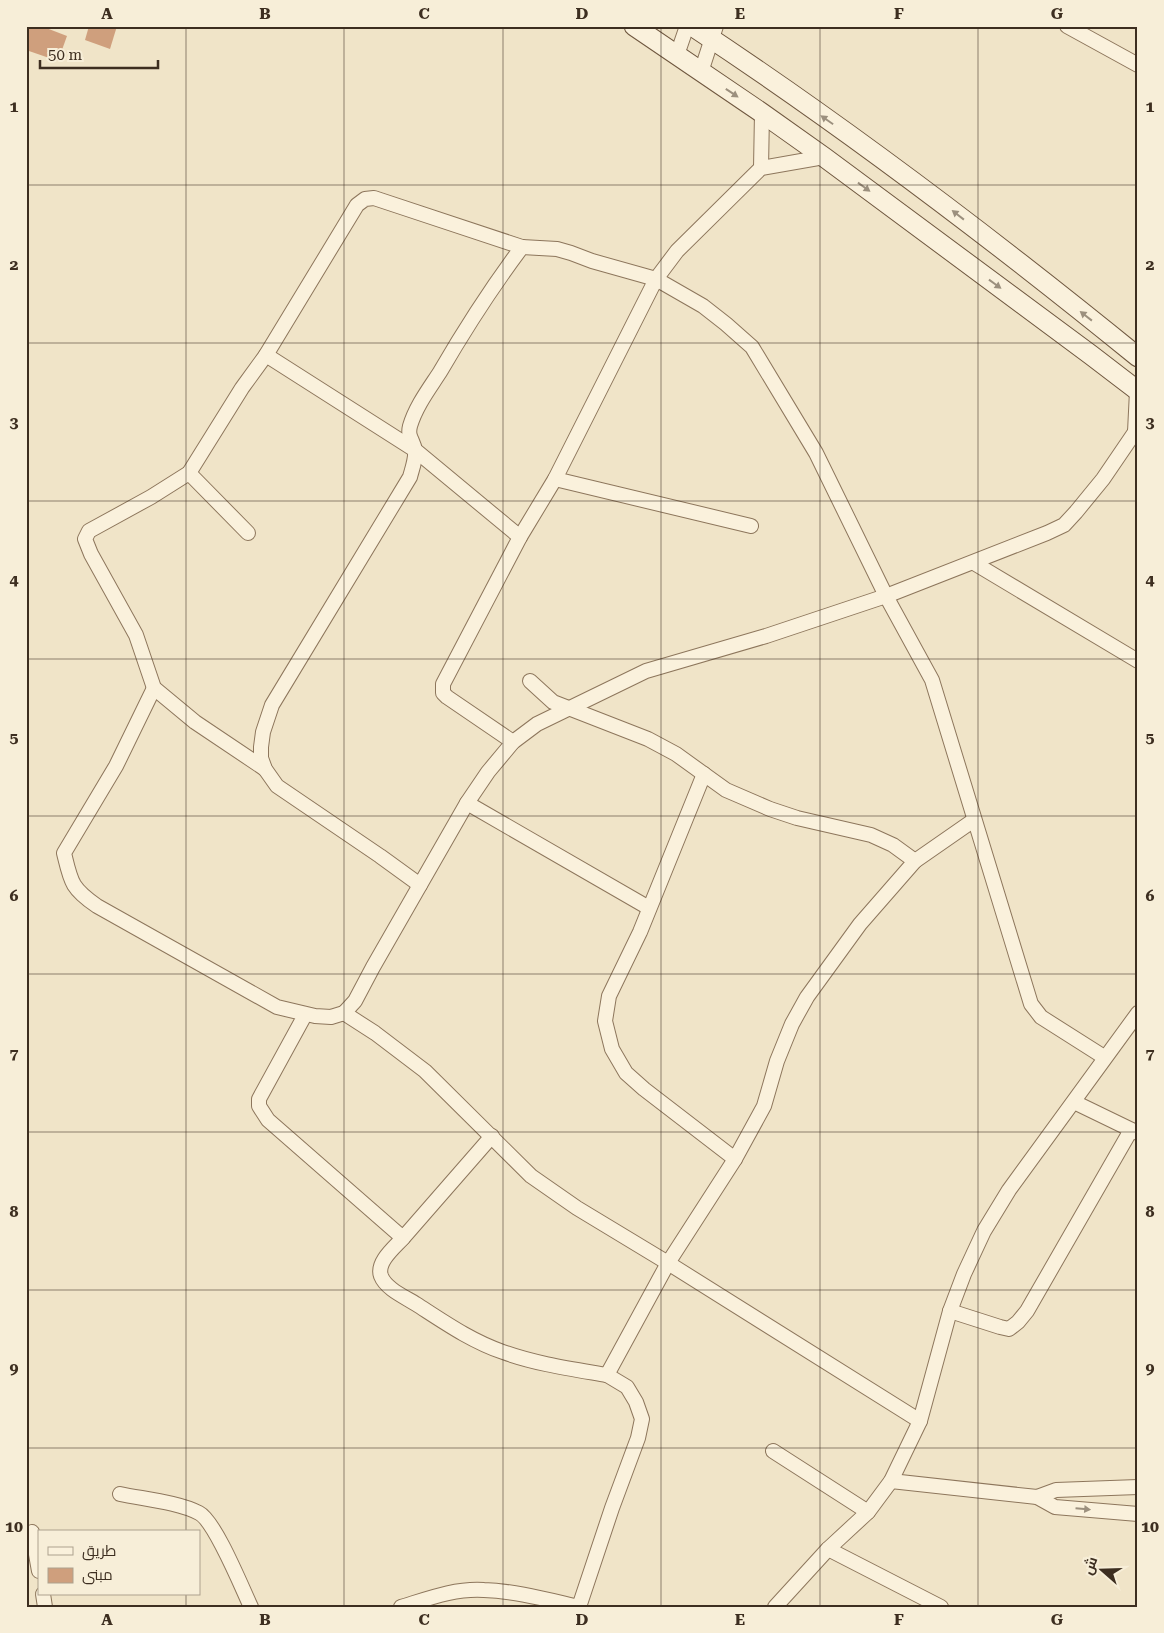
<svg xmlns="http://www.w3.org/2000/svg" width="1164" height="1633" font-family="'Roboto Serif',Cairo,serif">
<style>
.building{fill:#cf9f7d}
.lines{fill:none;stroke-linecap:round;stroke-linejoin:round}
.street-casing{stroke:#8d765c;stroke-width:16}
.secondary-casing{stroke:#6f573f;stroke-width:21}
.street{stroke:#faf1dc;stroke-width:14}
.secondary{stroke:#faf1dc;stroke-width:19}
.oneway{fill:#9c907e}
.grid{fill:none;stroke:#3d2e20;stroke-width:1;stroke-opacity:0.55}
.neatline{fill:none;stroke:#3d2e20;stroke-width:2}
.grid-label{font-size:16px;text-anchor:middle;font-weight:bold;fill:#3d2e20}
</style>
<rect width="100%" height="100%" fill="#f0e4c8"/>
<g class="building">
<polygon points="26,26 41,26 67,36 58,61 26,50"/>
<polygon points="89,26 117,26 110,49 85,40"/>
</g>
<g class="lines">
<defs>
<g id="street">
<polyline points="1067,26 1138,65"/>
<polyline points="677,55 687,26"/>
<polyline points="701,72 716,26"/>
<polyline points="761,168 762,113"/>
<polyline points="266,355 357,205 365,199 374,198 522,247"/>
<polyline points="1135,432 1137,391"/>
<polyline points="189,473 248,533"/>
<polyline points="555,479 751,526"/>
<polyline points="974,563 1138,661"/>
<path d="M 154,688 L 116,766 L 64,853 C 71,882 71,888 97,906 L 277,1007 L 315,1016 L 331,1017 L 344,1013"/>
<polyline points="513,742 447,697 443,693 443,684 520,537 555,479 656,279 677,251 761,168 824,157"/>
<polyline points="265,769 195,722 154,688 136,635 91,554 85,539 89,531 151,497 189,473 242,388 266,355 415,450 520,537"/>
<polyline points="704,774 640,932 609,996 605,1021 612,1049 626,1073 644,1089 735,1159"/>
<polyline points="467,803 649,908"/>
<polyline points="915,861 974,820"/>
<path d="M 420,885 L 380,856 L 277,786 L 265,769 L 261,758 L 261,747 L 263,732 L 272,705 L 410,477 C 412,469 416,459 415,451 C 414,440 407,438 410,426 C 416,406 429,389 440,372 C 465,329 492,287 522,247 L 557,249 L 571,253 L 592,261 L 656,279 L 703,306 L 726,324 L 752,347 L 816,453 L 886,596 L 932,680 L 1031,1004 L 1041,1017 L 1104,1057"/>
<polyline points="305,1015 259,1099 259,1106 268,1120 403,1238 492,1136"/>
<polyline points="1074,1102 1138,1133"/>
<path d="M 403,1238 C 395,1247 376,1262 381,1276 C 386,1289 405,1297 416,1304 C 444,1322 471,1341 503,1352 C 536,1364 572,1369 607,1375"/>
<polyline points="950,1311 1000,1327 1009,1329 1018,1322 1027,1311 1131,1130"/>
<polyline points="920,1421 668,1263 577,1208 531,1176 425,1071 375,1033 344,1013 355,1001 373,967 467,803 488,772 513,742 537,724 646,671 766,636 886,596 1047,533 1064,525 1076,512 1103,479 1135,432 1138,430"/>
<polyline points="773,1451 868,1512"/>
<polyline points="891,1481 1037,1497 1055,1507 1138,1514"/>
<path d="M 120,1494 C 143,1499 178,1502 199,1513 C 215,1521 242,1588 251,1607"/>
<polyline points="1037,1497 1056,1490 1138,1487"/>
<polyline points="32,1532 39,1571"/>
<polyline points="828,1549 941,1607"/>
<polyline points="43,1594 45,1607"/>
<path d="M 401,1607 C 427,1599 455,1588 484,1590 C 515,1591 548,1600 579,1607 L 612,1508 L 638,1438 L 642,1419 L 636,1402 L 627,1387 L 607,1375 L 668,1263 L 735,1159 L 764,1106 L 777,1061 L 792,1024 L 807,997 L 860,924 L 915,861 L 893,845 L 871,835 L 797,818 L 770,809 L 726,790 L 676,754 L 648,739 L 553,702 L 530,681"/>
<polyline points="775,1607 828,1549 868,1512 891,1481 920,1421 950,1311 964,1274 984,1231 1009,1190 1138,1013"/>
</g>
<g id="secondary">
<polyline points="634,26 762,113 824,157 1091,355 1138,391"/>
<path d="M 692,26 C 847,128 994,240 1138,357"/>
</g>
</defs>
<use href="#street" class="street-casing"/>
<use href="#secondary" class="secondary-casing"/>
<use href="#street" class="street"/>
<use href="#secondary" class="secondary"/>
</g>
<defs><path id="oneway-solid" d="M-6-.8H1V-3.2L6.5 0L1 3.2V.8H-6Z" transform="scale(1.25)"/></defs>
<g class="oneway">
<use href="#oneway-solid" transform="translate(732 93) rotate(34)"/>
<use href="#oneway-solid" transform="translate(827 120) rotate(-145)"/>
<use href="#oneway-solid" transform="translate(864 187) rotate(36)"/>
<use href="#oneway-solid" transform="translate(958 215) rotate(-142)"/>
<use href="#oneway-solid" transform="translate(995 284) rotate(36)"/>
<use href="#oneway-solid" transform="translate(1086 316) rotate(-142)"/>
<use href="#oneway-solid" transform="translate(1083 1509) rotate(5)"/>
</g>
<path class="grid" d="M 186,26 L 186,1532M 344,26 L 344,1607M 503,26 L 503,1607M 661,26 L 661,1607M 820,26 L 820,1607M 978,26 L 978,1607M 26,185 L 1138,185M 26,343 L 1138,343M 26,501 L 1138,501M 26,659 L 1138,659M 26,816 L 1138,816M 26,974 L 1138,974M 26,1132 L 1138,1132M 26,1290 L 1138,1290M 26,1448 L 1138,1448M 186,1594 L 186,1607"/>
<rect width="1164" height="1633" fill="none" stroke="#f7eed8" stroke-width="55"/>
<rect x="38" y="1530" width="162" height="65" fill="#f7eed8" stroke="#ada18e"/>
<rect x="48" y="1547" width="25" height="8" fill="#faf1dc" stroke="#ada18e"/>
<text x="82" y="1556" font-size="15" fill="#3d2e20">طريق</text>
<rect x="48" y="1568" width="25" height="15" fill="#cf9f7d" stroke="#ada18e"/>
<text x="82" y="1580" font-size="15" fill="#3d2e20">مبنى</text>
<g transform="translate(1102 1570) rotate(290)" stroke="#f7eed8" stroke-width="4" paint-order="stroke">
<path d="M0-4L9 19L0 12L-9 19Z" fill="#3d2e20"/>
<text y="-8" font-size="14" font-weight="bold" text-anchor="middle" fill="#3d2e20">ش</text>
</g>
<path d="M40 60v8h118v-8" fill="none" stroke="#3d2e20" stroke-width="2.5"/>
<text x="48" y="60" font-size="15" fill="#3d2e20" stroke="#f7eed8" stroke-width="4" paint-order="stroke">50 m</text>
<rect x="28" y="28" width="1108" height="1578" class="neatline"/>
<g class="grid-label">
<text x="107" y="19">A</text>
<text x="265" y="19">B</text>
<text x="424" y="19">C</text>
<text x="582" y="19">D</text>
<text x="740" y="19">E</text>
<text x="899" y="19">F</text>
<text x="1057" y="19">G</text>
<text x="14" y="112">1</text>
<text x="1150" y="112">1</text>
<text x="14" y="270">2</text>
<text x="1150" y="270">2</text>
<text x="14" y="428">3</text>
<text x="1150" y="428">3</text>
<text x="14" y="585">4</text>
<text x="1150" y="585">4</text>
<text x="14" y="743">5</text>
<text x="1150" y="743">5</text>
<text x="14" y="901">6</text>
<text x="1150" y="901">6</text>
<text x="14" y="1059">7</text>
<text x="1150" y="1059">7</text>
<text x="14" y="1217">8</text>
<text x="1150" y="1217">8</text>
<text x="14" y="1374">9</text>
<text x="1150" y="1374">9</text>
<text x="14" y="1532">10</text>
<text x="1150" y="1532">10</text>
<text x="107" y="1625">A</text>
<text x="265" y="1625">B</text>
<text x="424" y="1625">C</text>
<text x="582" y="1625">D</text>
<text x="740" y="1625">E</text>
<text x="899" y="1625">F</text>
<text x="1057" y="1625">G</text>
</g>
</svg>
